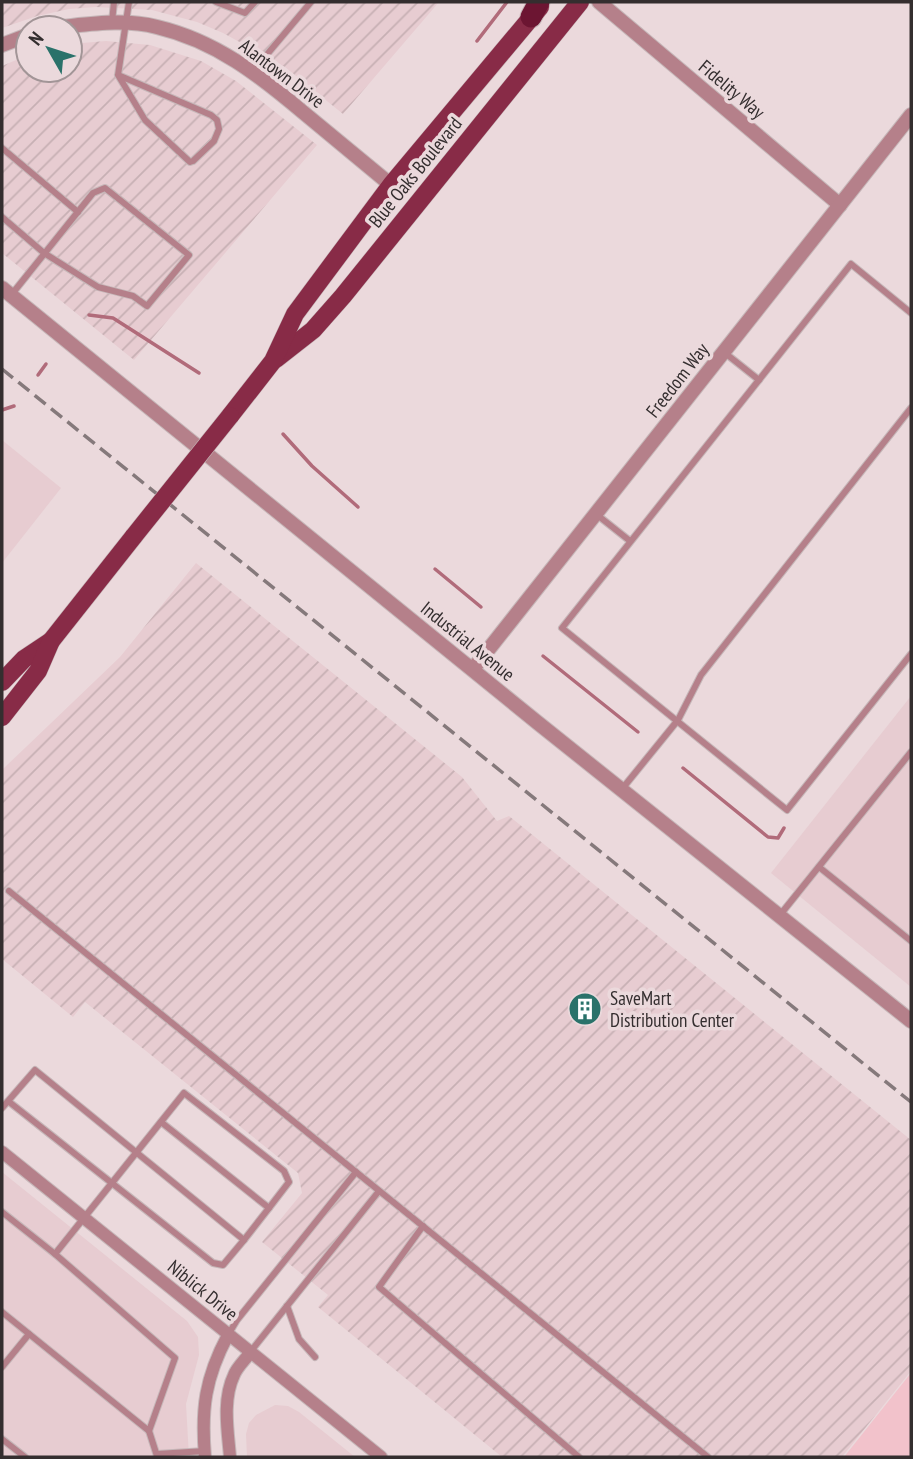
<svg xmlns="http://www.w3.org/2000/svg" width="913" height="1459" font-family="'PT Sans Narrow',sans-serif">
<style>
.built{fill:#e7ccd1}
.industrial{fill:url(#industrial-furrows)}
.grass{fill:#f2c2cb}
.lines{fill:none;stroke-linecap:round;stroke-linejoin:round}
.stream{stroke:#b16b7a;stroke-width:3.5}
.service-casing{stroke:#c6b7b9;stroke-width:8}
.minor-casing{stroke:#c6b7b9;stroke-width:14}
.tertiary-casing{stroke:#c6b7b9;stroke-width:16}
.primary-casing{stroke:#c6b7b9;stroke-width:19}
.motorway-casing{stroke:#c6b7b9;stroke-width:23}
.service{stroke:#b5808a;stroke-width:6}
.minor{stroke:#b5808a;stroke-width:12}
.tertiary{stroke:#b5808a;stroke-width:14}
.primary{stroke:#882b47;stroke-width:18}
.motorway{stroke:#6c1532;stroke-width:21}
.rail{stroke:#85797b;stroke-width:3.5;stroke-dasharray:14 7;stroke-linecap:butt}
.primary-bridge-casing{stroke:#c6b7b9;stroke-width:19;stroke-linecap:butt}
.primary-bridge{stroke:#882b47;stroke-width:18}
.labels{text-anchor:middle;dominant-baseline:central;stroke-width:7;stroke-linejoin:round;paint-order:stroke}
.street-label{font-size:19px;fill:#342e2f;stroke:#ebd9dc}
.poi-label{font-size:19px;fill:#342e2f;stroke:#ebd9dc;text-anchor:start}
</style>
<defs>
<pattern id="industrial-furrows" width="10" height="10" patternUnits="userSpaceOnUse" patternTransform="scale(1.75)"><rect width="10" height="10" fill="#e7ccd1"/><path d="M-1 1l2-2M0 10L10 0M9 11l2-2" fill="none" stroke="#c7b0b4"/></pattern>
</defs>
<rect width="100%" height="100%" fill="#ebd9dc"/>
<g class="built">
<polygon points="2,440 61,488 2,563"/>
<polygon points="911,696 911,987 771,873"/>
<polygon points="2,1172 187,1321 198,1337 199,1355 186,1404 189,1457 2,1457"/>
<polygon points="275,1405 288,1406 299,1412 355,1457 247,1457 246,1434 249,1423 256,1415"/>
</g>
<g class="industrial">
<polygon points="2,2 439,2 343,114 285,67 223,33 197,22 152,10 96,7 69,9 37,16 2,28"/>
<polygon points="106,41 150,45 201,61 236,81 317,145 134,360 2,253 2,66 28,55 28,70 70,70 70,44"/>
<polygon points="196,563 462,777 497,821 509,816 911,1140 911,1371 842,1457 502,1457 318,1307 328,1295 262,1242 302,1193 298,1173 85,1002 73,1017 2,959 2,770 120,657"/>
</g>
<polygon class="grass" points="911,1373 911,1457 843,1457 844,1457"/>
<g class="lines">
<g class="stream">
<polyline points="477,41 507,2"/>
<polyline points="89,315 113,318 199,373"/>
<polyline points="38,375 46,364"/>
<polyline points="2,410 14,406"/>
<polyline points="283,434 312,466 358,507"/>
<polyline points="435,569 481,607"/>
<polyline points="543,656 638,732"/>
<polyline points="683,768 768,837 778,838 784,828"/>
</g>
<defs>
<g id="service">
<polyline points="216,2 245,13 255,2"/>
<polyline points="112,22 114,2"/>
<polyline points="253,71 311,2"/>
<polyline points="118,75 145,120 190,162 193,161 214,141 219,129 217,120 211,115 118,75 129,2"/>
<polyline points="2,148 78,212"/>
<polyline points="2,217 44,253 98,287 133,296 147,306 189,255 105,188 93,193 12,294"/>
<polyline points="911,313 851,264 562,628 787,810 911,654"/>
<polyline points="725,353 759,380"/>
<polyline points="596,514 630,541"/>
<polyline points="622,789 678,720 701,675 911,408"/>
<polyline points="819,867 911,941"/>
<polyline points="9,891 708,1457"/>
<polyline points="780,915 911,752"/>
<polyline points="2,1108 35,1070 244,1240 223,1265 213,1263 8,1101"/>
<polyline points="161,1122 269,1208 244,1240"/>
<polyline points="2,1212 55,1254"/>
<polyline points="423,1226 379,1287 579,1457"/>
<polyline points="287,1306 299,1339 315,1357"/>
<polyline points="2,1312 149,1431 175,1358 55,1254 184,1093 284,1171 289,1182 269,1208"/>
<polyline points="228,1335 237,1320 356,1172"/>
<polyline points="251,1351 379,1191"/>
<polyline points="2,1367 29,1334"/>
<polyline points="149,1431 157,1456"/>
<polyline points="2,1439 25,1457"/>
<polyline points="157,1454 205,1451"/>
</g>
<g id="minor">
<polyline points="2,1152 381,1457"/>
<path d="M 205,1457 C 201,1409 205,1378 228,1335"/>
<path d="M 230,1457 C 228,1432 222,1400 234,1375 C 237,1367 245,1360 250,1353"/>
</g>
<g id="tertiary">
<polyline points="599,2 840,205"/>
<path d="M 50,28 C 86,25 122,18 157,27 C 216,41 259,75 304,113 C 333,137 362,161 391,185"/>
<polyline points="2,45 28,35"/>
<polyline points="2,288 538,723 911,1021"/>
<polyline points="473,669 911,115"/>
</g>
<g id="primary">
<polyline points="276,359 313,330 343,296 580,2"/>
<polyline points="230,416 273,361 295,314 391,185 540,7"/>
<polyline points="2,682 24,659 51,641"/>
<polyline points="2,717 38,671 51,641 134,536"/>
</g>
<polyline id="motorway" points="531,17 539,2"/>
</defs>
<use href="#service" class="service-casing"/>
<use href="#minor" class="minor-casing"/>
<use href="#tertiary" class="tertiary-casing"/>
<use href="#primary" class="primary-casing"/>
<use href="#motorway" class="motorway-casing"/>
<use href="#service" class="service"/>
<use href="#minor" class="minor"/>
<use href="#tertiary" class="tertiary"/>
<use href="#primary" class="primary"/>
<use href="#motorway" class="motorway"/>
<polyline class="rail" points="2,369 911,1102"/>
<defs>
<polyline id="primary-bridge" points="134,536 230,416"/>
</defs>
<use href="#primary-bridge" class="primary-bridge-casing"/>
<use href="#primary-bridge" class="primary-bridge"/>
</g>
<defs>
<symbol id="building-disc" viewBox="-11 -11 22 22"><circle r="9.5" fill="#2a726a" stroke="#ebd9dc"/><path d="M-4-6H4V6H1V3H-1V6H-4ZM-2.5-4.3h1.7v1.8h-1.7ZM.8-4.3h1.7v1.8H.8ZM-2.5-1h1.7V.8h-1.7ZM.8-1h1.7V.8H.8Z" fill="#fff"/></symbol>
</defs>
<g fill-rule="evenodd">
<use href="#building-disc" x="566" y="990" width="38" height="38"/>
</g>
<g class="labels">
<g class="street-label">
<text transform="translate(282 73) rotate(37)">Alantown Drive</text>
<text transform="translate(732 89) rotate(40)">Fidelity Way</text>
<text transform="translate(415 172) rotate(-51)">Blue Oaks Boulevard</text>
<text transform="translate(677 380) rotate(-52)">Freedom Way</text>
<text transform="translate(468 641) rotate(39)">Industrial Avenue</text>
<text transform="translate(203 1290) rotate(39)">Niblick Drive</text>
</g>
<g class="poi-label">
<text x="610" y="998">SaveMart<tspan x="610" dy="22">Distribution Center</tspan></text>
</g>
</g>
<rect width="913" height="1459" fill="none" stroke="#342e2f" stroke-width="7"/>
<g transform="translate(49 49) rotate(309)"><circle r="33" fill="#ebd9dc" stroke="#a29597" stroke-width="2"/>
<path d="M0-5L12 26L0 18L-12 26Z" fill="#2a726a"/>
<text y="-10" font-size="19" font-weight="bold" text-anchor="middle" fill="#342e2f">N</text>
</g>
</svg>
